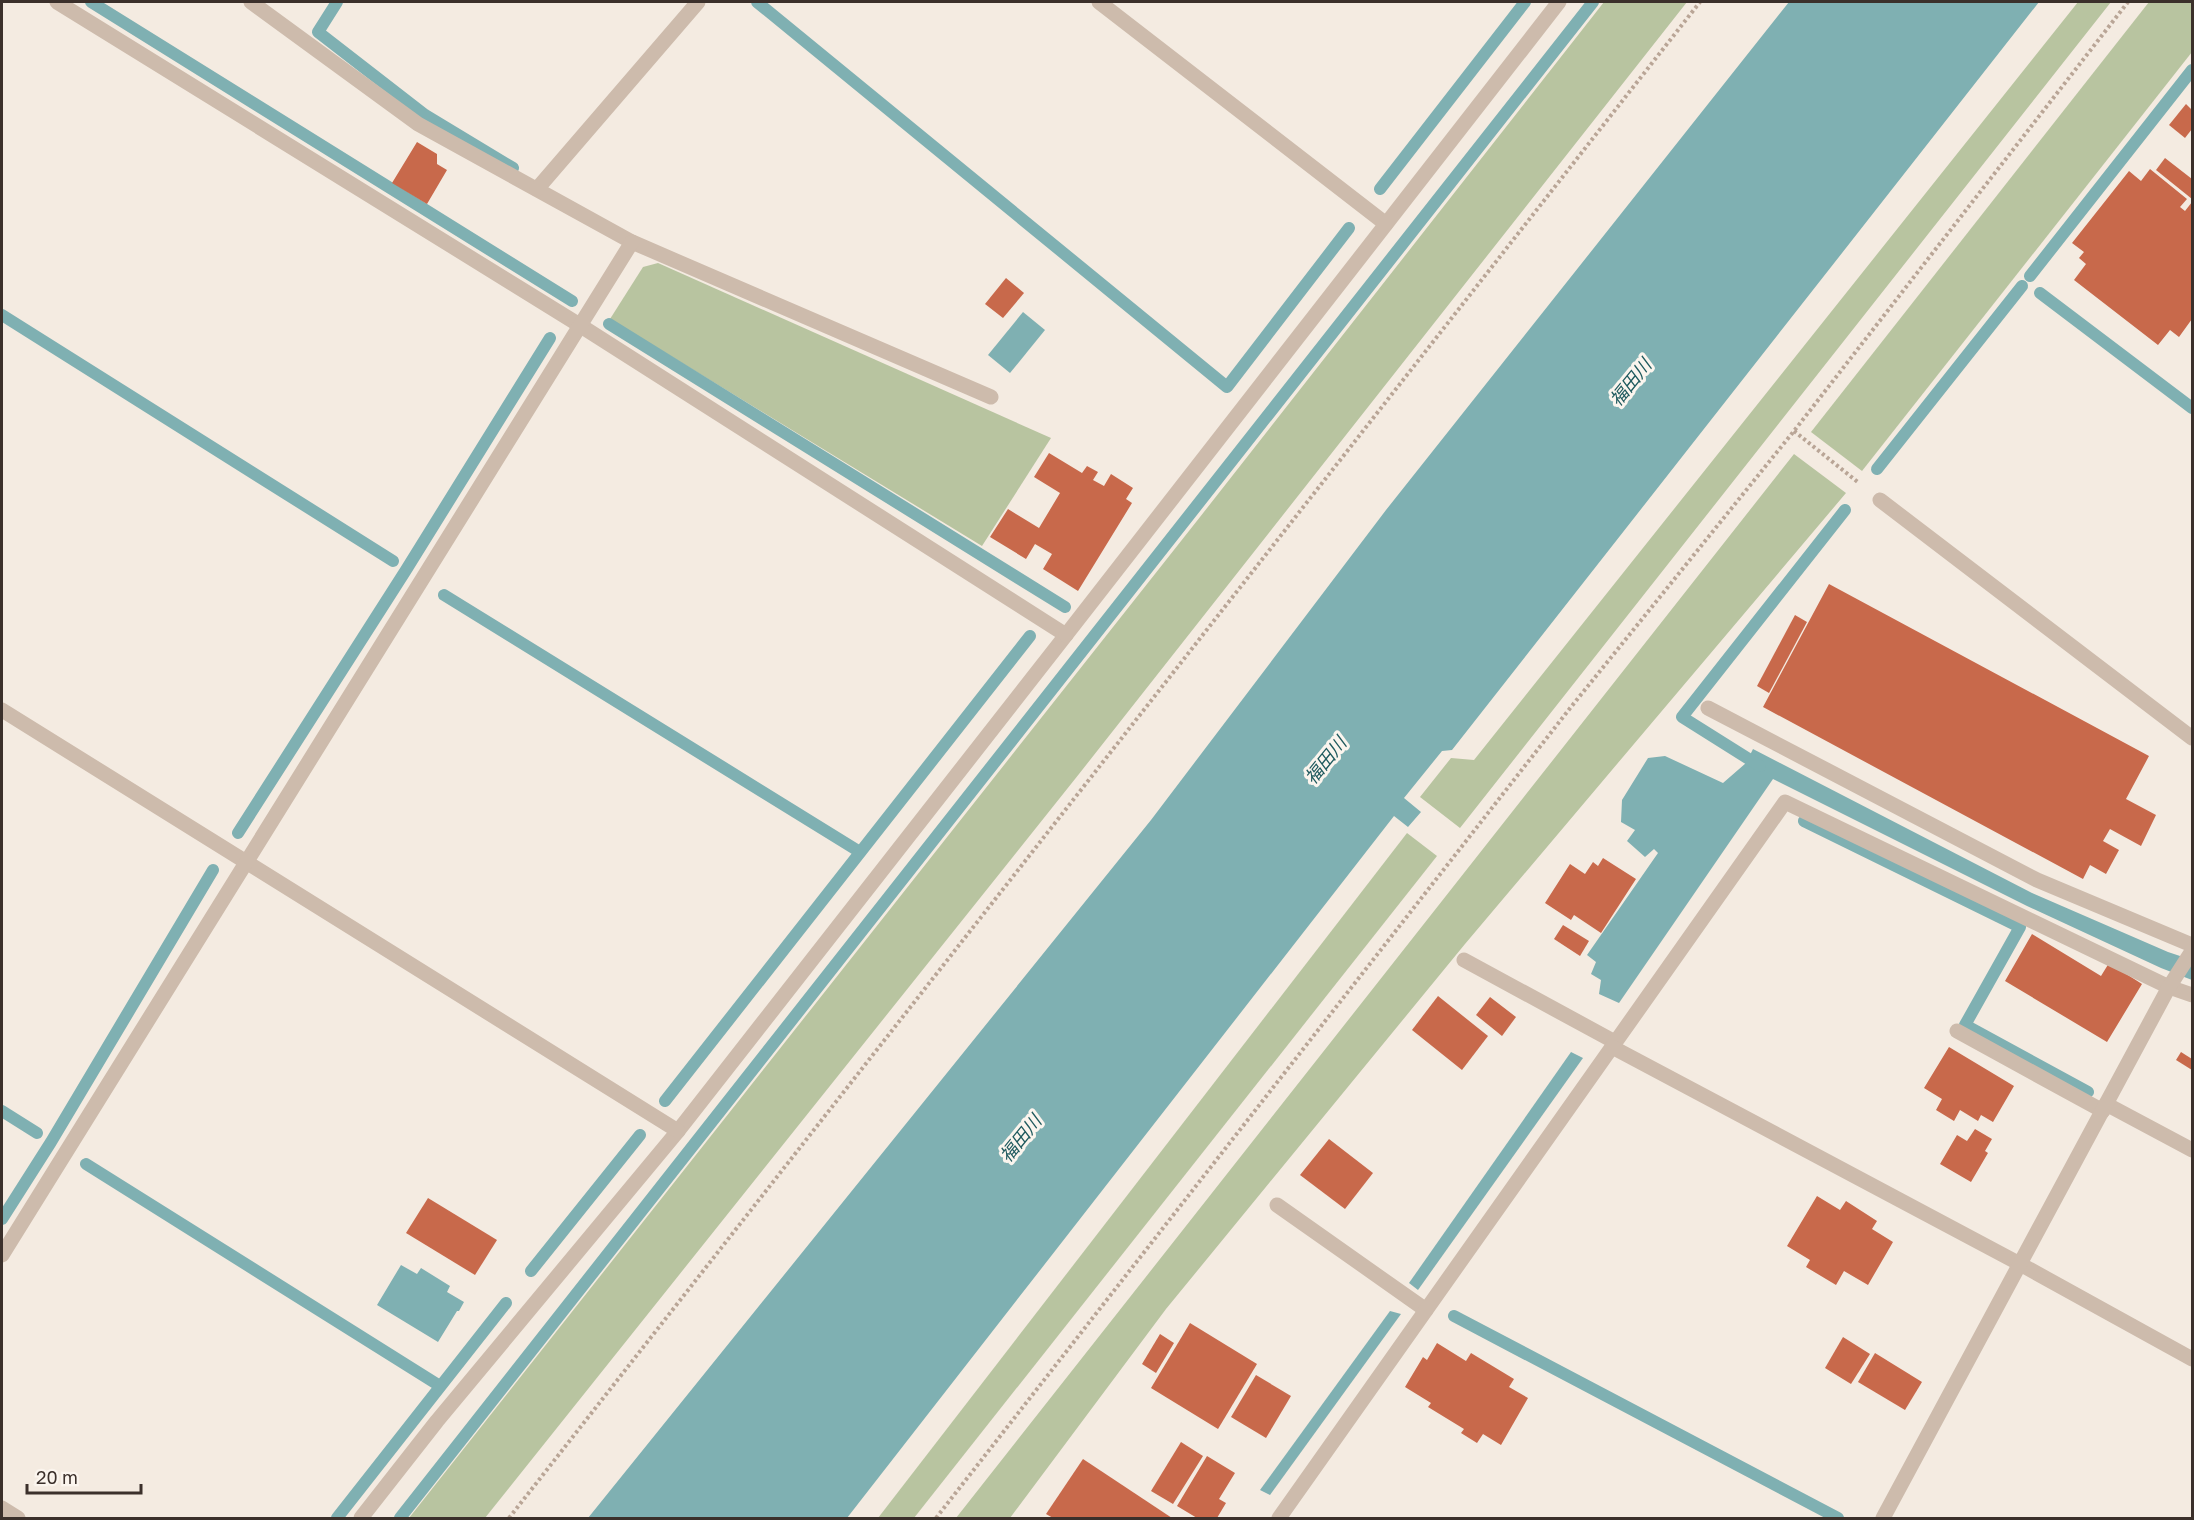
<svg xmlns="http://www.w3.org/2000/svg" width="2194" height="1520" font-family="'Golos Text','Noto Sans JP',sans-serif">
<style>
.green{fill:#b8c4a0}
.water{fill:#7fb0b2}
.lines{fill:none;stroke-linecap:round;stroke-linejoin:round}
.stream{stroke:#7fb0b2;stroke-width:12}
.building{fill:#c8694b}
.path{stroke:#b9a596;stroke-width:4;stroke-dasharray:3 3;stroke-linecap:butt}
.minor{stroke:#cdbbac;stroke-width:15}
.labels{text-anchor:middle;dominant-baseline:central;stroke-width:6;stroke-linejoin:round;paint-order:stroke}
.water-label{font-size:18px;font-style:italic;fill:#1f5a5e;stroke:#fbf5ee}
</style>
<rect width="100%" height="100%" fill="#f4ebe1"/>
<g class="green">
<polygon points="1604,2 1687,2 1079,774 485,1518 409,1518 1200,517"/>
<polygon points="2078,2 2111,2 1460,828 1420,797 1451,758 1474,760"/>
<polygon points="2149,2 2192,2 2192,52 1862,471 1811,432"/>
<polygon points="658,263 1051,438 982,546 610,319 643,267"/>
<polygon points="1794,454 1846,493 1465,944 1166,1309 1010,1518 956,1518"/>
<polygon points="1407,833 1437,856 914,1518 878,1518"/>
</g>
<g class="water">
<polygon points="1789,2 2039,2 1452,750 1442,751 1404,798 1421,812 1408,827 1394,816 847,1518 588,1518 1151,820 1386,510"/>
<polygon points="1023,312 1045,330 1010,373 988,355"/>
<polygon points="1753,749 2032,893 2168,952 2192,960 2192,980 2161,968 2027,906 1773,779 1619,1003 1599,994 1601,980 1591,974 1596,962 1587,955 1658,853 1654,849 1645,857 1627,841 1635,830 1621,822 1622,800 1648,758 1665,756 1723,783 1746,763"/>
<polygon points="1571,1052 1583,1058 1418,1290 1409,1283"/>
<polygon points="401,1265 417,1274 421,1268 450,1286 447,1292 464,1302 459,1311 457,1311 438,1342 377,1305"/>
<polygon points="1390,1311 1401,1314 1270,1495 1260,1490"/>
</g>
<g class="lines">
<g class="stream">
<polyline points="91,2 572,301"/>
<polyline points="337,2 318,32 425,115 513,168"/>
<polyline points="757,2 1227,387 1349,228"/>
<polyline points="1380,189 1525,2"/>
<polyline points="2030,276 2192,70"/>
<polyline points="2040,293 2192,408"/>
<polyline points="2,315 393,561"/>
<polyline points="609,324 1065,607"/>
<polyline points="1877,469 2022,286"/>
<polyline points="444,595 860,852"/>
<polyline points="1760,766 1682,717 1845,510"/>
<polyline points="1804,821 2020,927 1965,1025 2088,1092"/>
<polyline points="238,833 406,570 550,338"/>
<polyline points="665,1101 1030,636"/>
<polyline points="2,1111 37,1133"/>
<polyline points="86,1164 440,1386"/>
<polyline points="2,1219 51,1142 213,870"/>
<polyline points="531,1271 640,1135"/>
<polyline points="1454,1316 1838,1518"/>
<polyline points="337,1518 506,1303"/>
<polyline points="400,1518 1593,2"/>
</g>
</g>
<g class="building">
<polygon points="2186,104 2192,110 2192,129 2185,138 2169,125"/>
<polygon points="417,142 437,154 437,164 447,170 427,204 392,183"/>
<polygon points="2165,158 2192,179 2192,199 2156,170"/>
<polygon points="2150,169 2187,199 2180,207 2185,211 2192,202 2192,319 2179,337 2170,330 2158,345 2074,280 2086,264 2079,258 2084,252 2072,243 2129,171 2141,181"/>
<polygon points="1006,278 1024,293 1003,318 985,304"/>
<polygon points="1049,453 1082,473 1087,466 1098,472 1093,480 1104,486 1111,474 1133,488 1126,499 1132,503 1078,591 1043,569 1052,554 1035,544 1026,559 990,537 1008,509 1039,528 1060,493 1034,477"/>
<polygon points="1829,584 2149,756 2126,799 2156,815 2141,846 2110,829 2103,841 2119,850 2106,874 2090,865 2083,879 1763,707"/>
<polygon points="1795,615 1807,622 1769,693 1757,686"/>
<polygon points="1603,858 1636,879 1601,933 1574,915 1571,920 1545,903 1570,864 1585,874 1593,862 1598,866"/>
<polygon points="1563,925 1589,941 1580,956 1554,939"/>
<polygon points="2032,934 2101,976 2109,963 2142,984 2107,1042 2005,981"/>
<polygon points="1438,996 1488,1036 1462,1070 1412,1030"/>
<polygon points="1490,997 1516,1017 1502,1036 1476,1015"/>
<polygon points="1949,1047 2014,1086 1993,1122 1981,1115 1978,1121 1960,1110 1954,1121 1936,1110 1942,1099 1924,1088"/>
<polygon points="2181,1052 2192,1059 2192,1070 2176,1060"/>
<polygon points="1975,1129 1992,1139 1985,1151 1988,1153 1971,1182 1940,1164 1957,1135 1967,1141"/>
<polygon points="1329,1139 1373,1173 1345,1209 1300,1175"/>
<polygon points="1817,1196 1840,1210 1846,1201 1877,1221 1872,1229 1893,1242 1868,1285 1844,1271 1836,1285 1806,1267 1810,1260 1787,1246"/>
<polygon points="428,1198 497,1240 475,1275 406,1233"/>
<polygon points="1190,1323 1257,1364 1218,1429 1151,1388"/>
<polygon points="1160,1334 1174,1343 1156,1373 1142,1364"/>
<polygon points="1843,1337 1870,1354 1851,1384 1825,1368"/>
<polygon points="1437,1343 1466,1361 1471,1353 1514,1379 1509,1387 1528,1398 1501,1445 1483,1434 1477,1443 1461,1433 1464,1429 1428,1407 1431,1403 1405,1387 1423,1357 1427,1360"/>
<polygon points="1875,1353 1922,1382 1905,1410 1858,1382"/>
<polygon points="1256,1375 1291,1396 1266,1438 1231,1417"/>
<polygon points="1181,1442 1203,1456 1173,1504 1151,1491"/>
<polygon points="1207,1456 1235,1473 1219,1499 1226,1503 1217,1518 1197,1518 1177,1506"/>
<polygon points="1083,1459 1172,1518 1053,1518 1046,1514"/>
</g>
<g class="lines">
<g class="path">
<polyline points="1794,431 1859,483"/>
<polyline points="509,1518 1700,2"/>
<polyline points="936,1518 1571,707 1794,431 2128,2"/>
</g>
<g class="minor">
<polyline points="57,2 581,326 1066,635 678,1131 437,1421 361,1518"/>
<polyline points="251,2 418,124 632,242 991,397"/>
<polyline points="1099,2 1386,224"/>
<polyline points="537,189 698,2"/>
<polyline points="1880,500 2192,738"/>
<polyline points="1066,635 1559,2"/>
<polyline points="1708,708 2037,880 2192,945"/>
<polyline points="2,710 678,1131"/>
<polyline points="1464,960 1615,1042"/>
<polyline points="1957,1031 2103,1111"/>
<polyline points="1612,1047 1785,802 2169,987 2192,995"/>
<polyline points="2106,1104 2192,1150"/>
<polyline points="1277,1205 1426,1310"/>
<polyline points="2,1255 632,242"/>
<polyline points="2,1508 18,1518"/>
<polyline points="1279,1518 1612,1047 2020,1264 2192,1359"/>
<polyline points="1883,1518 2169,987 2192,951"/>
</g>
</g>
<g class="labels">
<g class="water-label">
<text transform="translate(1630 382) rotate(-51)">福田川</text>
<text transform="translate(1325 760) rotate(-51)">福田川</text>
<text transform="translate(1020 1138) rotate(-51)">福田川</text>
</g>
</g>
<rect width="2194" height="1520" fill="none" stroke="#3b302b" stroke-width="6"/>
<path d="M27 1484v9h114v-9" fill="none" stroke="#3b302b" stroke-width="3"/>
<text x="36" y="1484" font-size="18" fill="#3b302b" stroke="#fbf5ee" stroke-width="4.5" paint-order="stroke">20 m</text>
</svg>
